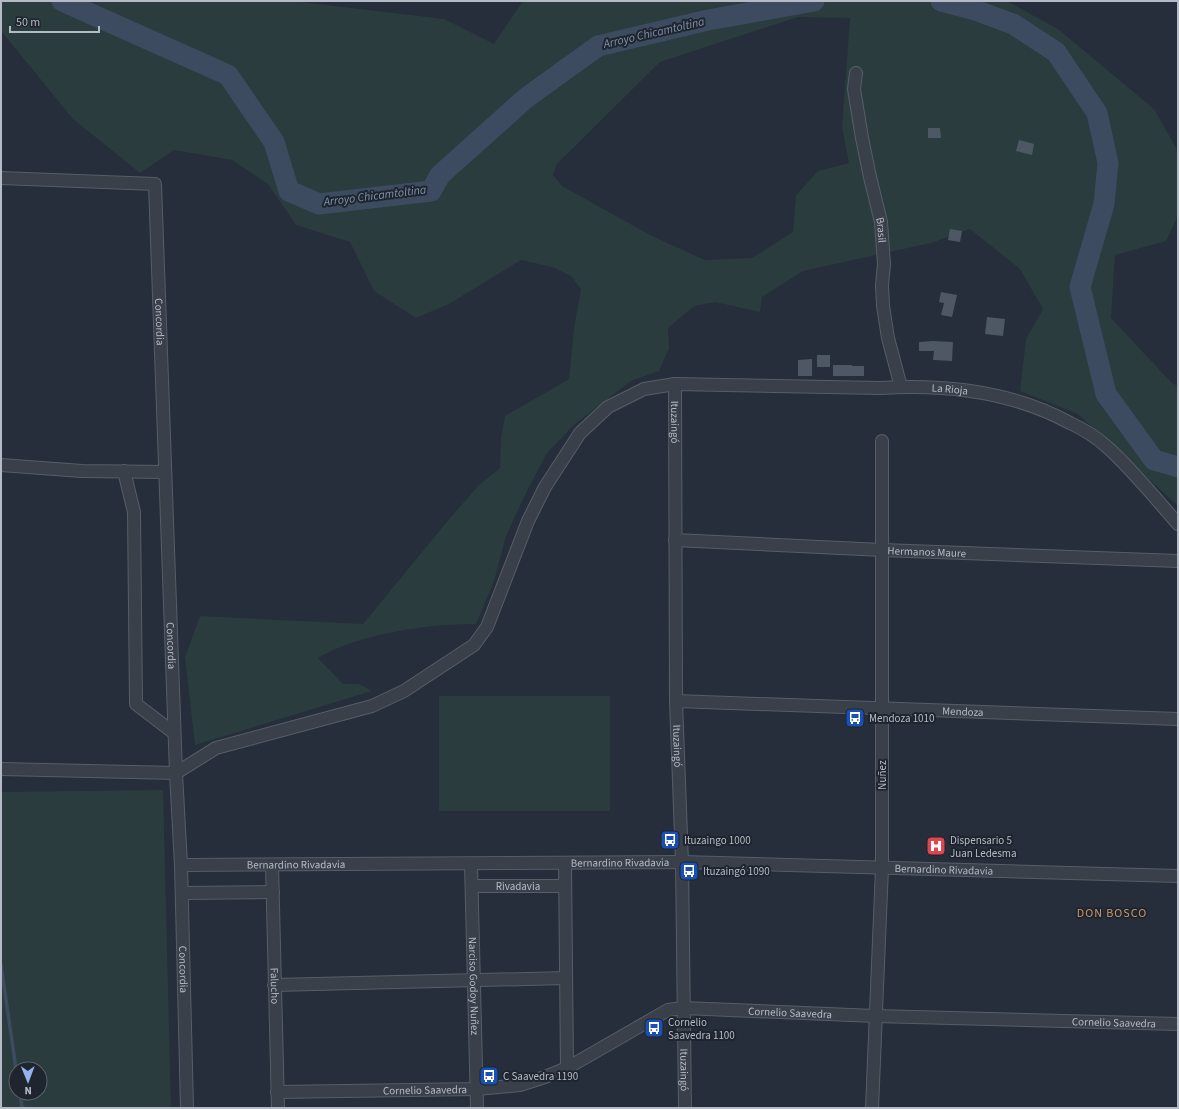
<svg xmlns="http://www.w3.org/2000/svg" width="1179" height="1109" font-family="'Source Sans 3',sans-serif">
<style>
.green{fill:#2a3c3d;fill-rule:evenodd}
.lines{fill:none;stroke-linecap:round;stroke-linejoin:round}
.stream{stroke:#3d4b61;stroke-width:3.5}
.river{stroke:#3d4b61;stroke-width:21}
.building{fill:#4e5865}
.minor-casing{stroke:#575e68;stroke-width:14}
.minor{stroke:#39404a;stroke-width:12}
.labels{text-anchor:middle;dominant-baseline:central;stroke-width:4;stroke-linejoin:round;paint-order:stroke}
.street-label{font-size:11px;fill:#b4bbc6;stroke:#1e252f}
.poi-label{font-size:11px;fill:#b4bbc6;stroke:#1e252f;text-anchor:start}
.water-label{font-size:12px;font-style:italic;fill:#7f91aa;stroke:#1e252f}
.neighbourhood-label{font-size:12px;letter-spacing:1px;fill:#c9966c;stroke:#1e252f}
</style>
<rect width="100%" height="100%" fill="#252e3a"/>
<g class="green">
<path d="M 1,1 L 293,1 L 444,19 L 494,44 L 523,1 L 1007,1 L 1058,29 L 1154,109 L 1178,151 L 1178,216 L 1166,241 L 1115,255 L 1111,318 L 1172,383 L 1178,386 L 1178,506 L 1078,414 L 1020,391 L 1026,339 L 1043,309 L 1020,269 L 970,229 L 931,243 L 803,271 L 762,297 L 760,312 L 715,302 L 694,306 L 668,328 L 669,348 L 659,371 L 631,381 L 575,424 L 547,453 L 526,493 L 506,536 L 494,581 L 476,624 C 427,624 361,633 318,658 L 343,684 L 359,684 L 372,691 L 195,745 L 185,657 L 200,616 L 363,624 L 450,518 L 479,485 L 500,468 L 501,438 L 505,416 L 569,379 L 574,328 L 581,289 L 571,276 L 552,267 L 521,260 L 449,304 L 416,318 L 374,291 L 350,242 L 296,225 L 268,184 L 232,160 L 174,150 L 140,173 L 73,119 L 1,31 ZM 798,17 L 850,18 L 842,128 L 849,163 L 818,171 L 796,195 L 793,232 L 752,258 L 705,260 L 654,237 L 562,186 L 553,175 L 557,164 L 660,62 Z"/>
<rect x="439" y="696" width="171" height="115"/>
<path d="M 163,790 L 171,1108 L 1,1108 L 1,792 ZM 16,1069 L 40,1069 L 40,1093 L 16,1093 Z"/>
</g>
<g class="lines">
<g class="stream">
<polyline points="1,965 16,1069"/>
<polyline points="20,1093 22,1107 24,1108"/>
</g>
<g class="river">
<polyline points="62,1 228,75 274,142 289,191 319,204 431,191 440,175 526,98 598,46 708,20 814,1"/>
<polyline points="941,1 972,9 1013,24 1056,52 1097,113 1108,163 1104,204 1080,287 1106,394 1154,460 1178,467"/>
</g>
</g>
<g class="building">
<polygon points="928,128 940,128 941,138 928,138"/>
<polygon points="1019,140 1034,144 1032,155 1016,151"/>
<polygon points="950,229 962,231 960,242 948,240"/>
<polygon points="941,292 957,295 952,317 941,315 944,303 939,302"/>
<polygon points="987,317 1005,319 1003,336 985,334"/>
<polygon points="933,341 953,342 952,361 933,360 934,351 919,351 919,342"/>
<rect x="817" y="355" width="13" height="12"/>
<polygon points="812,359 812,376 798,376 798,360"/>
<polygon points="833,365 852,365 852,366 864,366 864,376 833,376"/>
</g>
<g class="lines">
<defs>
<g id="minor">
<path id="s1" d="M 856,73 L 854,89 L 862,138 L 870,177 L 881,222 L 884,264 L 882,285 L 883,306 L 888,338 L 901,387"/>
<path id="s2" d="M 1,178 L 155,184 L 176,773 L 181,865 L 187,1108"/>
<path id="s3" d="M 675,384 L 676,701 L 682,862 L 685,1108"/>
<polyline points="1,465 82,471 165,472"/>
<polyline points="124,471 134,512 136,704 174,733"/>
<path id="s4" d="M 675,540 L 882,550 L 1178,561"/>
<path id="s5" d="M 676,701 L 1178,719"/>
<path id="s6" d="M 1,769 L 176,773 L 216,748 L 372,706 L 404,691 L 474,645 L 487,627 L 528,521 L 545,487 L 580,433 L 608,407 L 644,389 L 675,384 L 881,388 C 946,384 1013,392 1070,423 C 1083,429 1095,436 1106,446 C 1132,469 1155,498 1178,524"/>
<polyline points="565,863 567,1068"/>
<path id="s7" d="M 471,864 L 477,1108"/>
<path id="s8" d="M 181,865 L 682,862 L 1178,876"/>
<path id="s9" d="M 272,865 L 278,1108"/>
<path id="s10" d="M 472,886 L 565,886"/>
<polyline points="182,893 273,892"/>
<polyline points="274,985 566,978"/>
<path id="s11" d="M 277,1092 L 477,1089 L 520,1085 L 545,1077 L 567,1068 L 668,1010 L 683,1008 L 875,1016 L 1178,1024"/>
<polyline points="872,1108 882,868 882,441"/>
</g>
</defs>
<use href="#minor" class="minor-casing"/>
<use href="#minor" class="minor"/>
</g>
<defs>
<symbol id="bus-square" viewBox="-11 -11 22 22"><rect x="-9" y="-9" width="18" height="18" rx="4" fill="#1a4fb4" stroke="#1e252f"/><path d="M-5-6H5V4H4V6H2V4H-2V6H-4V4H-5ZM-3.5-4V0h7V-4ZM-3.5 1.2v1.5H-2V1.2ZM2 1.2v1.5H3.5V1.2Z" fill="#fff"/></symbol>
<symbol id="hospital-square" viewBox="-11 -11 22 22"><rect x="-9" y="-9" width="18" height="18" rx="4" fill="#e0444e" stroke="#1e252f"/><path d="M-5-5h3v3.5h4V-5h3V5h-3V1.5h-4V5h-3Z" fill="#fff"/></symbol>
</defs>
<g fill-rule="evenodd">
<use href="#bus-square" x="844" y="707" width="22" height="22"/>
<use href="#bus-square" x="659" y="829" width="22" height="22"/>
<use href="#hospital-square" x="925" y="835" width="22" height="22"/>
<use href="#bus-square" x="678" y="860" width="22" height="22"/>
<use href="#bus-square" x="643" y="1017" width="22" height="22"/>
<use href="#bus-square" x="478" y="1065" width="22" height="22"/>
</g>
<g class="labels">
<g class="street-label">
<text stroke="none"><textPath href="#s1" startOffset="160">Brasil</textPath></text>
<text stroke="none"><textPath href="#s2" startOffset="292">Concordia</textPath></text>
<text stroke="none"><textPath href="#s6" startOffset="1126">La Rioja</textPath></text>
<text stroke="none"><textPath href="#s3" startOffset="38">Ituzaingó</textPath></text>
<text stroke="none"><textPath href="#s4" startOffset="252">Hermanos Maure</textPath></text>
<text stroke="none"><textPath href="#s2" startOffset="616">Concordia</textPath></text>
<text stroke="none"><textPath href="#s5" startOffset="287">Mendoza</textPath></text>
<text stroke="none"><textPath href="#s3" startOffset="362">Ituzaingó</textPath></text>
<text transform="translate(882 775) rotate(-90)">Nuñez</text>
<text stroke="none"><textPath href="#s8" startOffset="439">Bernardino Rivadavia</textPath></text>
<text stroke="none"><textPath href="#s8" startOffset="115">Bernardino Rivadavia</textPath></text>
<text stroke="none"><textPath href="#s8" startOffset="763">Bernardino Rivadavia</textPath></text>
<text stroke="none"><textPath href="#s10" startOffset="46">Rivadavia</textPath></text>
<text stroke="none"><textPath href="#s2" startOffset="940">Concordia</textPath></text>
<text stroke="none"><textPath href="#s9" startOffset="121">Falucho</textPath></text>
<text stroke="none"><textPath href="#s7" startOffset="122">Narciso Godoy Nuñez</textPath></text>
<text stroke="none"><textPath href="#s11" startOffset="532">Cornelio Saavedra</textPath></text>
<text stroke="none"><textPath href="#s11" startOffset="856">Cornelio Saavedra</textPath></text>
<text stroke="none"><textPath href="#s3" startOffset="686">Ituzaingó</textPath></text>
<text stroke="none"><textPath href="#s11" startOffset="148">Cornelio Saavedra</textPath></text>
</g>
<g class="poi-label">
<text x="869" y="718">Mendoza 1010</text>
<text x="684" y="840">Ituzaingo 1000</text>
<text x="950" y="840">Dispensario 5<tspan x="950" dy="13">Juan Ledesma</tspan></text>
<text x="703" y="871">Ituzaingó 1090</text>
<text x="668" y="1022">Cornelio<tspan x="668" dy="13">Saavedra 1100</tspan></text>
<text x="503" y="1076">C Saavedra 1190</text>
</g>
<g class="water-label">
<text transform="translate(654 33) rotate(-13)">Arroyo Chicamtoltina</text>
<text transform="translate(375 196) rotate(-7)">Arroyo Chicamtoltina</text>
</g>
<g class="neighbourhood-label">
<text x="1112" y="913">DON BOSCO</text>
</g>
</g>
<rect width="1179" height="1109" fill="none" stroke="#b4bbc6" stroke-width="4"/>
<g transform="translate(28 1081) rotate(179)"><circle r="19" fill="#1e252f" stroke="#5a616b"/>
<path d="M0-3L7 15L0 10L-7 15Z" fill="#92b3ed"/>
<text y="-6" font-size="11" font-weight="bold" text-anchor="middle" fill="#b4bbc6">N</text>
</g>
<path d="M10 26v6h89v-6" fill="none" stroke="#b4bbc6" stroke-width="2"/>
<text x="16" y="26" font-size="12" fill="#b4bbc6" stroke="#1e252f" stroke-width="3" paint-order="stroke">50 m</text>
</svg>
